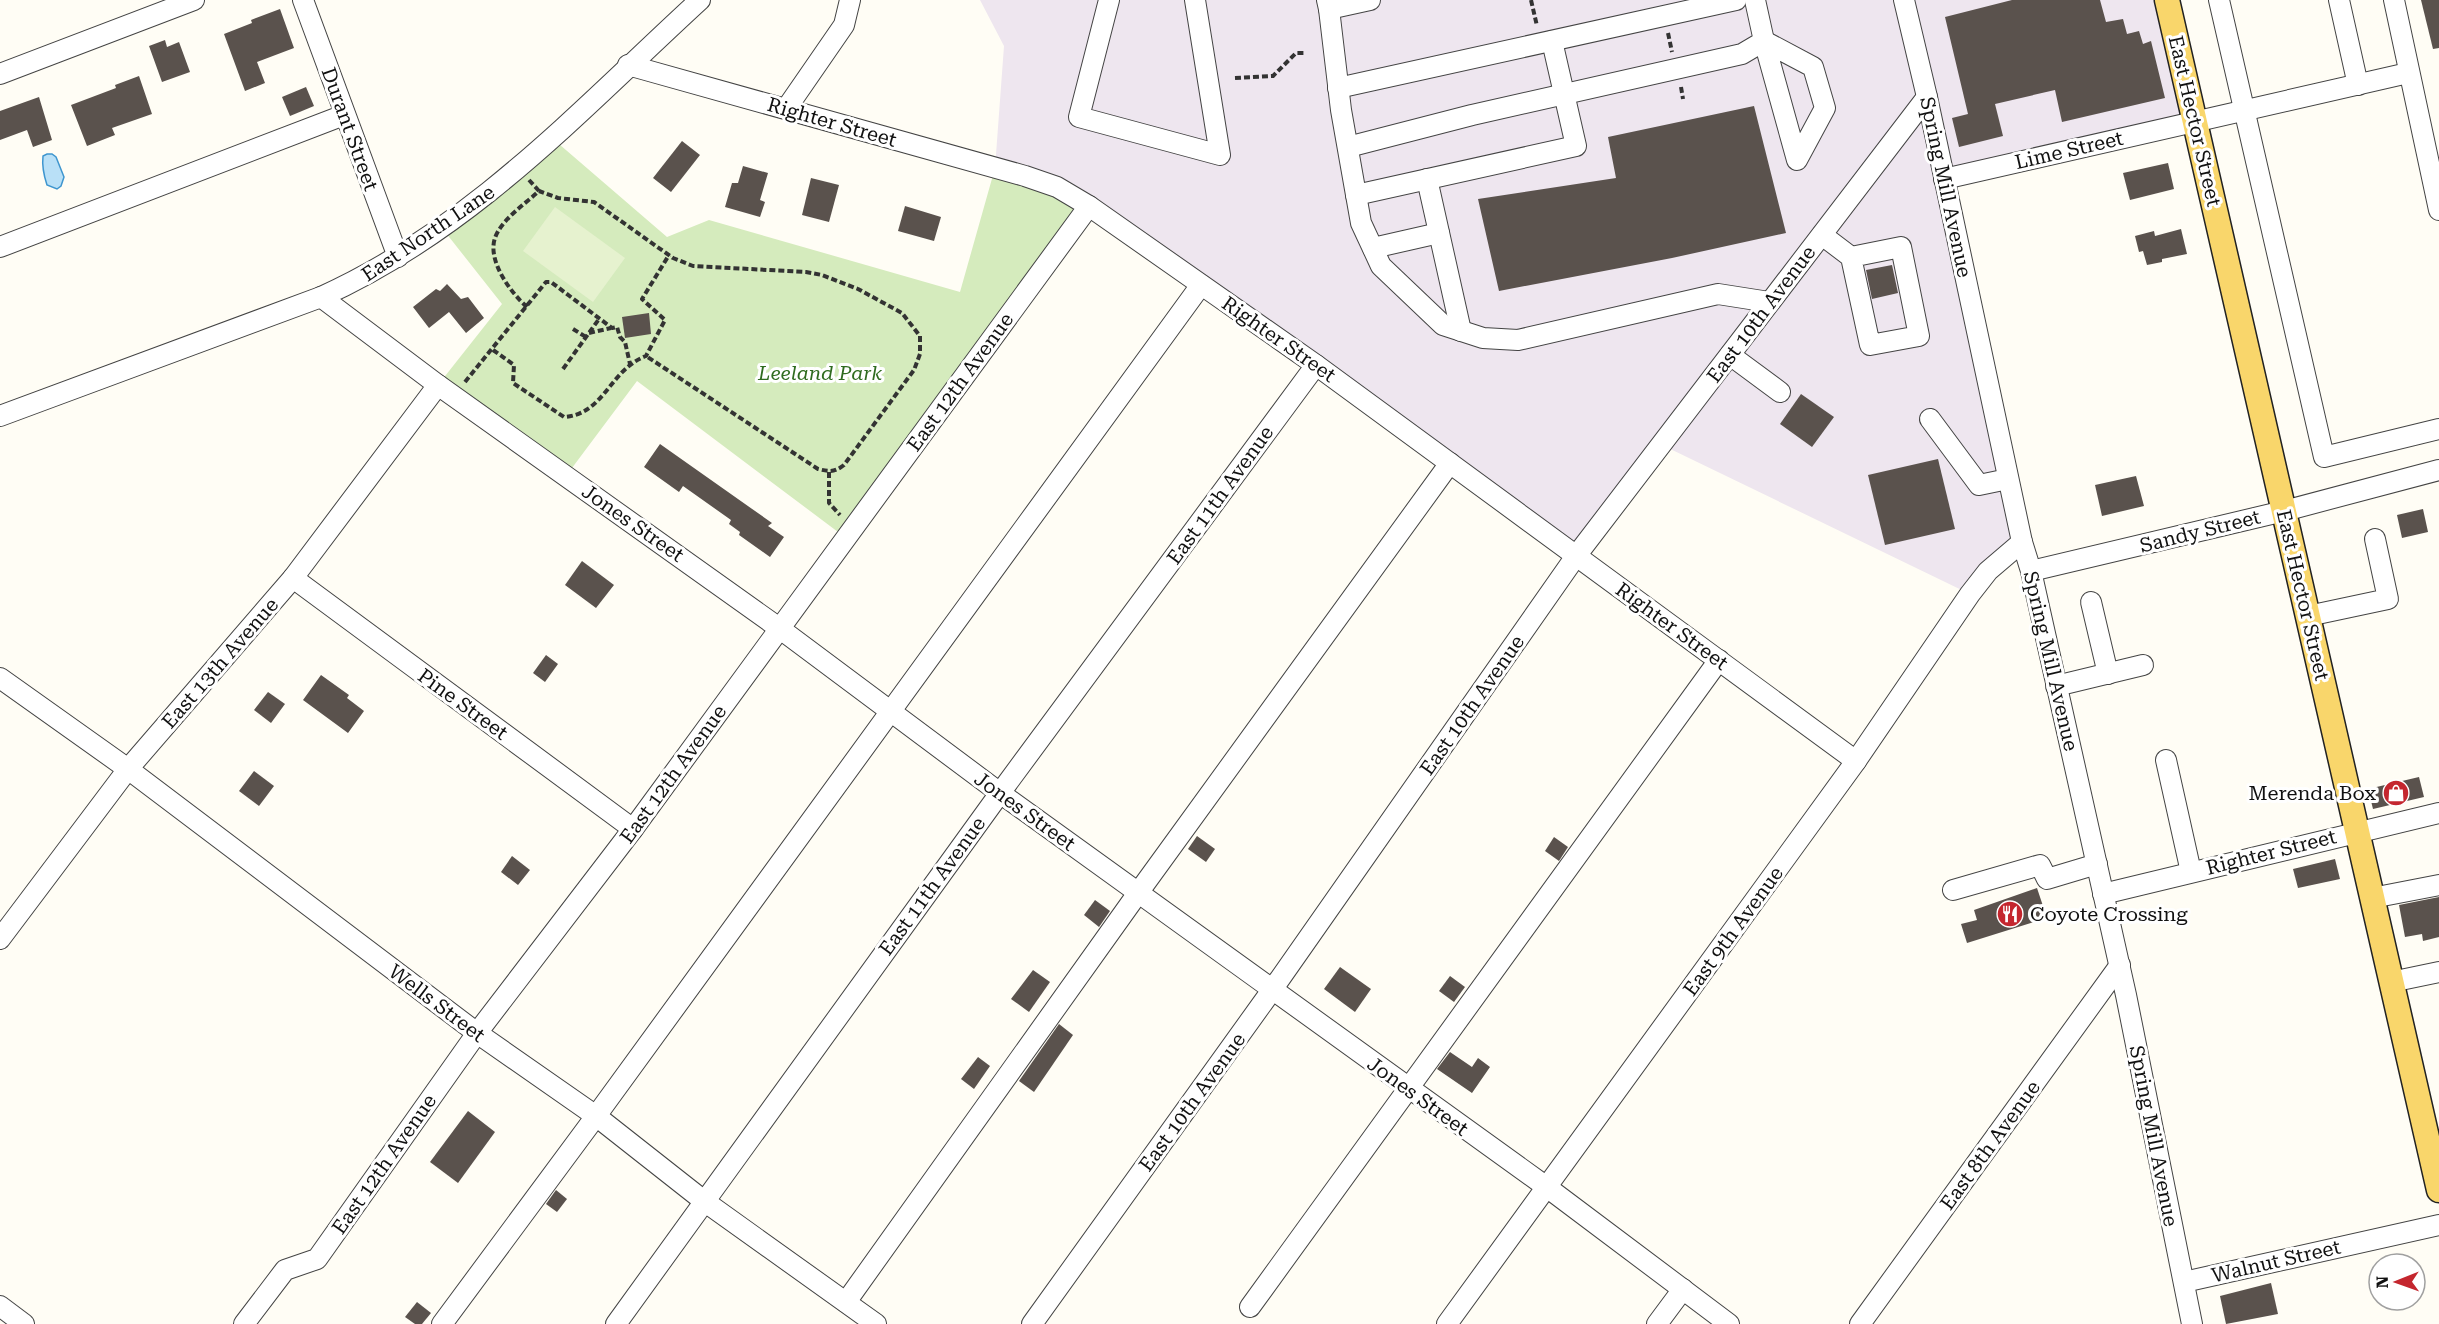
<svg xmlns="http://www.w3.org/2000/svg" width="2439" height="1324" font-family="'Roboto Serif',serif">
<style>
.industrial{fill:#eee6ef}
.green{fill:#d5ebbd}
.pitch{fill:#e6f2cf}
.water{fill:#b9e0f7;stroke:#3f96cf;stroke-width:1.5}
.building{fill:#5a524d}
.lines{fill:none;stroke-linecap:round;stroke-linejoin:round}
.minor-casing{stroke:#444;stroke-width:22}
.major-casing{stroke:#222;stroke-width:27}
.path{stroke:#333;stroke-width:4;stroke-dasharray:6 3;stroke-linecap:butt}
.minor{stroke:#fff;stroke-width:20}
.major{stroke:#f9d66b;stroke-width:24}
.labels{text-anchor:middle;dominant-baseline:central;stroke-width:6;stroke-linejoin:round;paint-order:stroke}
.street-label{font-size:20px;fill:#111;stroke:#fff}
.park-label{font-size:20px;font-style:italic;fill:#2f6b1f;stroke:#fff}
.poi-label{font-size:20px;fill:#111;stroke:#fff;text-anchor:end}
</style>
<rect width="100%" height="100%" fill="#fffdf5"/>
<polygon class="industrial" points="980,0 2167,0 2194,120 1944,179 2021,530 1974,596 1662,445 1576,556 1089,206 995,168 1004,46"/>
<polygon class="green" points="552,138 667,237 709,220 960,292 995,168 1089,206 846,538 637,381 566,476 438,385 502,304 442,228"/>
<polygon class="pitch" points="555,207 625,258 593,302 523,251"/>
<path class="water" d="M 47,154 L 52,154 L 56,157 L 64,177 L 61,186 L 57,189 L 47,185 C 44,176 42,165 43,156 Z"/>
<g class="building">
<polygon points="2012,0 2100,0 2106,22 2123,19 2127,34 2139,31 2143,44 2151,41 2165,98 2062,122 2055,90 1995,104 2003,136 1959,147 1952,118 1968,114 1945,17"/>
<polygon points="2421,0 2439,0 2439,48 2433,49"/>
<polygon points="280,9 294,48 257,62 265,83 245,91 224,34 252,23 251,20"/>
<polygon points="165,40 167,47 179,42 190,72 162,82 149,46"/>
<polygon points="139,76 152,114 112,128 115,135 87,146 71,105 116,88 115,85"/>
<polygon points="306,87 314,106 290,116 282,97"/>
<polygon points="39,97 52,140 33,147 27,130 0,140 0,111"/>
<polygon points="1754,106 1786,233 1672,258 1499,291 1478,199 1616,178 1608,137"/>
<polygon points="682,141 700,155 671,192 653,178"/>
<polygon points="2168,163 2174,189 2130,200 2123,173"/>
<polygon points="743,166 768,173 760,200 765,202 760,217 725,207 732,183 738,183"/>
<polygon points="811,178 839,185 829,222 802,215"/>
<polygon points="905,206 941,217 934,241 898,231"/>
<polygon points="2181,229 2187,254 2162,259 2162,262 2147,265 2143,251 2139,252 2135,236 2154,231 2155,236"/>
<polygon points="1892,265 1898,293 1872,299 1866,270"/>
<polygon points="447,284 461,299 468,297 484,318 466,333 449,312 429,328 413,307 436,289 440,291"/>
<polygon points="649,313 651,334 625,338 622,317"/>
<polygon points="1801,394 1834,417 1812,447 1780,424"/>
<polygon points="660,444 772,523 768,526 784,537 770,557 739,535 740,532 729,524 731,520 683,486 679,492 644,467"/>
<polygon points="1938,459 1955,529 1885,545 1868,475"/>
<polygon points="2136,476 2144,506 2102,516 2095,485"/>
<polygon points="2423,509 2428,532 2402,538 2397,515"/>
<polygon points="582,561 614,585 596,608 565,585"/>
<polygon points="546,655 558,664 545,682 533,673"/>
<polygon points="321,675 349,695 347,698 364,711 348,733 303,700"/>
<polygon points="268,692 285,704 271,723 254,710"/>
<polygon points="254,771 274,786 259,806 239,791"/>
<polygon points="2419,777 2424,797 2373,809 2368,789"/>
<polygon points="1197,836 1215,849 1206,862 1188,849"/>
<polygon points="1554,837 1568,847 1559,861 1545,851"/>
<polygon points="512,856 530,870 518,885 501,872"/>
<polygon points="2335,859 2340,879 2298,888 2293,869"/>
<polygon points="2037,888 2047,918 1967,943 1961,924 1977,920 1974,910"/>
<polygon points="2439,897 2439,937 2423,941 2422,934 2405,937 2399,905"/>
<polygon points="1095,900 1110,911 1099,927 1084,915"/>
<polygon points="1340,967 1371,989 1355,1012 1324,989"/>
<polygon points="1033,970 1050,982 1029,1012 1011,999"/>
<polygon points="1450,976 1465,987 1454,1002 1439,991"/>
<polygon points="1059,1024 1073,1035 1034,1092 1019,1081"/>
<polygon points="1450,1052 1472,1067 1478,1058 1490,1067 1472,1093 1437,1069"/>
<polygon points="978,1057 990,1066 974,1089 961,1079"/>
<polygon points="468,1111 495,1132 458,1183 430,1162"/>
<polygon points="556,1190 567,1199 557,1212 546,1204"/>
<polygon points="2271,1283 2278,1314 2226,1324 2220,1296"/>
<polygon points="417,1302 431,1313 422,1324 415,1324 405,1317"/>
</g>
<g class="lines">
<defs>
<g id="minor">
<polyline points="303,0 398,257"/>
<polyline points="1109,0 1079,117 1220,155 1195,0"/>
<polyline points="1327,0 1329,9 1370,0"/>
<polyline points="1904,0 1927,97 2022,542 2031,571 2126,995 2192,1324"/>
<polyline points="2219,0 2324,457 2439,429"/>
<polyline points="2339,0 2358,85"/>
<polyline points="2394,0 2439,210"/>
<polyline points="1329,9 1341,110 1361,223 1381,266 1443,325 1483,338 1518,340 1718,294 1769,302"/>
<polygon points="1764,41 1813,67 1825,108 1797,160"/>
<polyline points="628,65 1025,176 1057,187 1089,206 1316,365 1856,761"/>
<polyline points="0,74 194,0"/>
<polyline points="1338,88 1736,0"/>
<polyline points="786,109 844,25 850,0"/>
<polyline points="1348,147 1472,115 1742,54 1764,41 1755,0"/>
<polyline points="1427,179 1461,331"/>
<polyline points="1944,179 2408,73"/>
<polyline points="1356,195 1576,146 1552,41"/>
<polyline points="1822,235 1851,257 1901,247 1919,336 1870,345 1851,257"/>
<polyline points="0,247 344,115"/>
<polyline points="1373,248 1439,233"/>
<polyline points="321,297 438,385 779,628 1000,793 1548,1188 1729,1324"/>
<polyline points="1730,355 1780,392"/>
<path d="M 0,416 L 321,297 C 472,229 580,110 700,0"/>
<polyline points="1930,419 1979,485 2008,479"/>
<polyline points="2031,571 2284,511 2439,470"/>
<polyline points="293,578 633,829"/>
<polyline points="2091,602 2108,674"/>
<polyline points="2308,616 2388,599 2375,539"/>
<polyline points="0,678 128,769 477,1033 596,1116 704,1201 876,1324"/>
<polyline points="2056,686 2143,665"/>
<polyline points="2166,760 2191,872"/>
<polyline points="1953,890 2040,865 2047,879 2097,864"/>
<polyline points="2103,894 2439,813"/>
<polyline points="2372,898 2439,885"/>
<polyline points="0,939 128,769 293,578 438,385"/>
<polyline points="2391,982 2439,972"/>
<polyline points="2184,1282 2439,1225"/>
<polyline points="846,1302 1138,893 1450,463"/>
<polyline points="0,1306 24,1324"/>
<polyline points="1250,1307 1719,660"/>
<polyline points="244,1324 285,1270 317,1259 477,1033 633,829 1089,206"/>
<polyline points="442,1324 596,1116 1201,285"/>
<polyline points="616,1324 1000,793 1316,365"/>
<polyline points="1032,1324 1272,990 1576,556 1927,97"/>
<polyline points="1447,1324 1856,761 1970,594 1988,571 2022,542"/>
<polyline points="1657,1324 1683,1289"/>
<polyline points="1860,1324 2120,965"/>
</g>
<polyline id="major" points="2167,0 2439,1190"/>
</defs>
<use href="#minor" class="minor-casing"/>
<use href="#major" class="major-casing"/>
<g class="path">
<polyline points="1531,0 1537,26"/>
<polyline points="1668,33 1672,52"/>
<polyline points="1235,78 1273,76 1296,53 1306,53"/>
<polyline points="1681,87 1683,99"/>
<polyline points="529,180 539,191"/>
<path d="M 527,307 C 511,293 487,261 495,238 C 501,220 525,204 539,191 L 558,198 L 594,202 L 673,258 L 693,266 L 806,272 L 822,275 L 858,289 L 902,313 L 920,336 L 920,354 L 914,370 L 844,465 C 835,472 830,472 818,469 L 646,356"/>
<polyline points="573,329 586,337"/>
<polyline points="589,333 611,328"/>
<path d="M 493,350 L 514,365 L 513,383 L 564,417 C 605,414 609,370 646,356 L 665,320 L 642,299 L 669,255"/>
<polyline points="563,369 599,319"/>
<polyline points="465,382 546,282 551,282 612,328 617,327 620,337 625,342 630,364"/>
<polyline points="829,472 829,503 840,515"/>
</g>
<use href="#minor" class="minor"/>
<use href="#major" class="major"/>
</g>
<defs>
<symbol id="shop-disc" viewBox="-11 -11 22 22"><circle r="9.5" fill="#c4262e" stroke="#fff"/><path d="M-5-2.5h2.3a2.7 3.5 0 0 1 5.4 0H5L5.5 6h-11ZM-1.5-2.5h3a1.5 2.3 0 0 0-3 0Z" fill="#fff"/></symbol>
<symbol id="restaurant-disc" viewBox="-11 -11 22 22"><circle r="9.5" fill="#c4262e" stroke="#fff"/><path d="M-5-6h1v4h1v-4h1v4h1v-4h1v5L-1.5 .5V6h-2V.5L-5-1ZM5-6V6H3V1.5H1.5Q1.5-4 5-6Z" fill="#fff"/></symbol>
</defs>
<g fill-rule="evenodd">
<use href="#shop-disc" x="2381" y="778" width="30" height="30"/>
<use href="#restaurant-disc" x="1995" y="899" width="30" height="30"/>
</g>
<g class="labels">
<g class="street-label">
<text transform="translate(2195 121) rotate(77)">East Hector Street</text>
<text transform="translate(832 122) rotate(16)">Righter Street</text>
<text transform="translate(350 129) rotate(70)">Durant Street</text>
<text transform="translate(2069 150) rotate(-13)">Lime Street</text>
<text transform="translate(1946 187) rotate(78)">Spring Mill Avenue</text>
<text transform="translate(428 233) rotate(-34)">East North Lane</text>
<text transform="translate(1761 314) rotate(-53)">East 10th Avenue</text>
<text transform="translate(1279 339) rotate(35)">Righter Street</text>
<text transform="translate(960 382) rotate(-54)">East 12th Avenue</text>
<text transform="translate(1220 495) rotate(-54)">East 11th Avenue</text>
<text transform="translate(633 523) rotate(35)">Jones Street</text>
<text transform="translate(2200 531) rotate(-14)">Sandy Street</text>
<text transform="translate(2303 595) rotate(77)">East Hector Street</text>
<text transform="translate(1672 626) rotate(36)">Righter Street</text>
<text transform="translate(2051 661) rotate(77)">Spring Mill Avenue</text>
<text transform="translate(220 663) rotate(-49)">East 13th Avenue</text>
<text transform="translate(463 704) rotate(36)">Pine Street</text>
<text transform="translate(1472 705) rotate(-55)">East 10th Avenue</text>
<text transform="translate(673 774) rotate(-54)">East 12th Avenue</text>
<text transform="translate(1025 811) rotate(36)">Jones Street</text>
<text transform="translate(2271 852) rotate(-14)">Righter Street</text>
<text transform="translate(932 886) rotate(-54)">East 11th Avenue</text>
<text transform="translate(1733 931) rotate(-54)">East 9th Avenue</text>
<text transform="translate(437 1003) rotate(37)">Wells Street</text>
<text transform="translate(1418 1096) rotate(36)">Jones Street</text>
<text transform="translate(1192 1102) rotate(-54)">East 10th Avenue</text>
<text transform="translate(2154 1136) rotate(79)">Spring Mill Avenue</text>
<text transform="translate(1990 1145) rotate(-54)">East 8th Avenue</text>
<text transform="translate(384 1164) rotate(-55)">East 12th Avenue</text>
<text transform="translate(2276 1261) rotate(-13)">Walnut Street</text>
</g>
<g class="park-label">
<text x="820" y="373">Leeland Park</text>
</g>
<g class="poi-label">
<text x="2376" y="793">Merenda Box</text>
<text x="2030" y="914" text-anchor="start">Coyote Crossing</text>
</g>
</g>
<g transform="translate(2397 1282) rotate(269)"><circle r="28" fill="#ffffff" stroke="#a0a0a0" stroke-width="1.5"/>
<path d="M0-4.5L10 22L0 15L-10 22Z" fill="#c4262e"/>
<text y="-9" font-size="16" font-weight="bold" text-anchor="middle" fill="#111111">N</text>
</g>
</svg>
